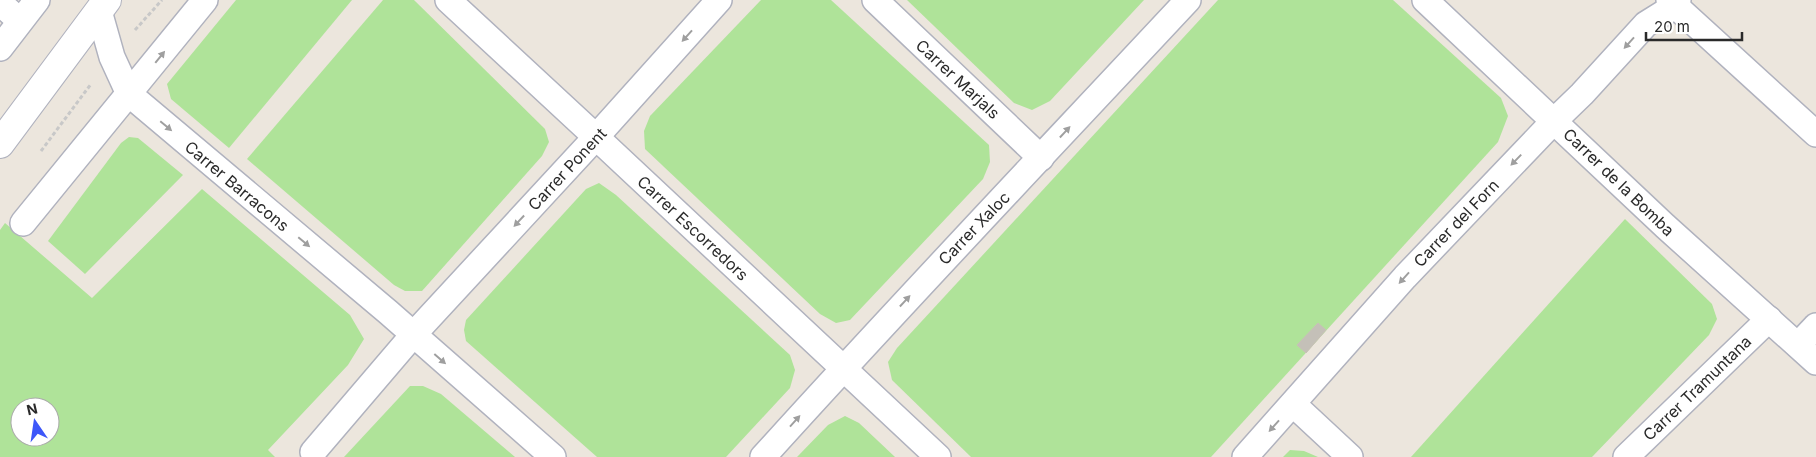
<svg xmlns="http://www.w3.org/2000/svg" width="1816" height="457" font-family="Inter,sans-serif">
<style>
.green{fill:#afe399;fill-rule:evenodd}
.building{fill:#c4c0b8;stroke:#c8c2b6}
.lines{fill:none;stroke-linecap:round;stroke-linejoin:round}
.street-casing{stroke:#b0b2be;stroke-width:28}
.secondary-casing{stroke:#b0b2be;stroke-width:30}
.path{stroke:#c8c8c8;stroke-width:3;stroke-dasharray:4 2.5;stroke-linecap:butt}
.street{stroke:#fff;stroke-width:25}
.secondary{stroke:#fff;stroke-width:28}
.oneway{fill:#9f9f9f}
.labels{text-anchor:middle;dominant-baseline:central;stroke-width:4;stroke-linejoin:round;paint-order:stroke}
.street-label{font-size:16px;fill:#2a2a2a;stroke:#fff}
</style>
<rect width="100%" height="100%" fill="#ece6dd"/>
<g class="green">
<polygon points="236,0 352,0 229,148 171,99 167,84"/>
<polygon points="383,0 414,0 545,129 549,142 542,156 422,291 405,291 394,285 247,159"/>
<polygon points="761,0 831,0 989,145 990,162 983,179 850,320 836,323 820,314 645,149 644,131 650,116"/>
<polygon points="907,0 1144,0 1050,101 1032,110 1014,103"/>
<polygon points="1218,0 1393,0 1501,98 1508,116 1498,142 1211,457 971,457 892,380 888,362 897,348"/>
<polygon points="129,137 138,138 183,175 85,274 48,241 121,143"/>
<polygon points="599,183 616,195 790,355 795,370 790,388 726,457 597,457 466,341 464,330 466,320 586,189"/>
<path d="M 202,189 L 350,315 L 364,339 L 348,365 L 268,450 L 275,457 L 0,457 L 0,230 L 5,223 L 92,298 ZM 20,407 L 50,407 L 50,437 L 20,437 Z"/>
<polygon points="1625,219 1712,304 1717,319 1709,335 1592,457 1411,457"/>
<polygon points="410,386 423,386 441,394 515,457 344,457"/>
<polygon points="845,416 859,423 895,457 797,457 828,425"/>
<polygon points="1290,450 1304,451 1318,457 1283,457"/>
</g>
<polygon class="building" points="1318,323 1326,330 1306,353 1297,345"/>
<g class="lines">
<defs>
<g id="street">
<polyline points="448,0 596,137 938,457"/>
<polyline points="875,0 1041,158"/>
<polyline points="1425,0 1665,226 1816,362"/>
<polyline points="1669,0 1816,134"/>
<polyline points="0,3 20,21"/>
<polyline points="99,11 112,57 129,94 388,312 553,457"/>
<polyline points="0,48 37,0"/>
<polyline points="23,223 205,0"/>
<polyline points="1798,345 1816,326"/>
<polyline points="1293,404 1350,457"/>
<polyline points="313,452 413,335 596,137 719,0"/>
<path d="M 763,457 C 902,303 1046,152 1188,0"/>
<polyline points="1245,457 1405,277 1554,121 1582,94 1646,24 1675,6 1678,0"/>
<polyline points="1626,457 1769,319"/>
</g>
<polyline id="secondary" points="0,144 107,0"/>
</defs>
<use href="#street" class="street-casing"/>
<use href="#secondary" class="secondary-casing"/>
<g class="path">
<polyline points="135,30 162,0"/>
<polyline points="41,151 91,84"/>
</g>
<use href="#street" class="street"/>
<use href="#secondary" class="secondary"/>
</g>
<defs><path id="oneway-solid" d="M-6-.8H1V-3.2L6.5 0L1 3.2V.8H-6Z" transform="scale(1.25)"/></defs>
<g class="oneway">
<use href="#oneway-solid" transform="translate(687 36) rotate(132)"/>
<use href="#oneway-solid" transform="translate(1629 43) rotate(132)"/>
<use href="#oneway-solid" transform="translate(160 57) rotate(-51)"/>
<use href="#oneway-solid" transform="translate(166 126) rotate(40)"/>
<use href="#oneway-solid" transform="translate(1065 132) rotate(-47)"/>
<use href="#oneway-solid" transform="translate(1516 160) rotate(134)"/>
<use href="#oneway-solid" transform="translate(519 221) rotate(133)"/>
<use href="#oneway-solid" transform="translate(304 242) rotate(40)"/>
<use href="#oneway-solid" transform="translate(1404 278) rotate(132)"/>
<use href="#oneway-solid" transform="translate(905 301) rotate(-47)"/>
<use href="#oneway-solid" transform="translate(440 359) rotate(41)"/>
<use href="#oneway-solid" transform="translate(795 421) rotate(-48)"/>
<use href="#oneway-solid" transform="translate(1274 426) rotate(132)"/>
</g>
<g class="labels">
<g class="street-label">
<text transform="translate(958 79) rotate(43)">Carrer Marjals</text>
<text transform="translate(567 169) rotate(-47)">Carrer Ponent</text>
<text transform="translate(1619 182) rotate(44)">Carrer de la Bomba</text>
<text transform="translate(237 186) rotate(40)">Carrer Barracons</text>
<text transform="translate(1456 223) rotate(-46)">Carrer del Forn</text>
<text transform="translate(693 228) rotate(43)">Carrer Escorredors</text>
<text transform="translate(974 228) rotate(-46)">Carrer Xaloc</text>
<text transform="translate(1697 388) rotate(-44)">Carrer Tramuntana</text>
</g>
</g>
<g transform="translate(35 422) rotate(347)"><circle r="24" fill="#ffffff" stroke="#aaaaaa"/>
<path d="M0-4L9 19L0 12L-9 19Z" fill="#3d57f9"/>
<text y="-8" font-size="14" font-weight="bold" text-anchor="middle" fill="#2a2a2a">N</text>
</g>
<path d="M1646 32v8h96v-8" fill="none" stroke="#2a2a2a" stroke-width="2.5"/>
<text x="1654" y="32" font-size="15" fill="#2a2a2a" stroke="#ffffff" stroke-width="4" paint-order="stroke">20 m</text>
</svg>
